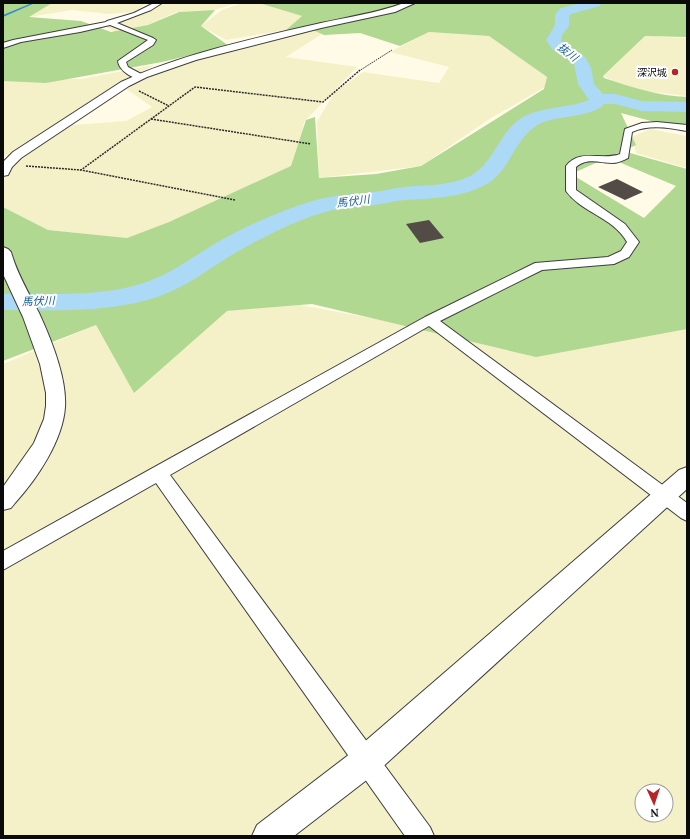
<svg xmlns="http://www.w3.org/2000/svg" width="690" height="839" font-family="'PT Serif','Noto Sans JP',serif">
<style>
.farmland{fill:#f4f1c8;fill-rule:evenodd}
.forest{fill:#b0d891}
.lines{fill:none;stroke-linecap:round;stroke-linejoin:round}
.stream{fill:#338dcc;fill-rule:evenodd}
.river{fill:#acd9f6;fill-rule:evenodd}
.building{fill:#524b46}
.minor-casing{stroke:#3d3d3d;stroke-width:2}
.tertiary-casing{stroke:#3d3d3d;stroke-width:2}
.path-far1{stroke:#2c2c2c;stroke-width:1;stroke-dasharray:1.5 1;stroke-linecap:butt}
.path{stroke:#2c2c2c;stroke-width:1.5;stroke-dasharray:2 1;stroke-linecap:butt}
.minor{fill:#fff;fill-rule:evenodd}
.tertiary{fill:#fff;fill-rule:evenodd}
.poi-dot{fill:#b82328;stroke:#fff;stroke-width:1.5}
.labels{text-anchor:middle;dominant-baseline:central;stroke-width:4;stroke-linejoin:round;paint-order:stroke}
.far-poi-label{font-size:10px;fill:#0a0a0a;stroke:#fff;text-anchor:end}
.far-water-label{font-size:11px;font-style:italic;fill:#155d99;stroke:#fff}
</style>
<rect width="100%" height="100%" fill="#fffbe7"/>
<g class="farmland">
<polygon points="50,3 141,3 145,4 135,12 109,14 72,10 29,17"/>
<polygon points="156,3 237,3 215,10 176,12 148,25 115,32 101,24 134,16"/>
<polygon points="242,3 259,3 303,16 286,30 226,40 201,26 222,10"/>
<polygon points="311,28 322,34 286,57 357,67 304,122 296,169 169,222 127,238 48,230 3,207 3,174 7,165 60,126 126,121 152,107 122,86 193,58"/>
<polygon points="429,32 489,36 547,77 545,87 488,120 421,166 319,178 317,122 334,93 363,72 439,83 449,67 390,52"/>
<polygon points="645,36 687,38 687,96 634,90 603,76"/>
<polygon points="154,65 3,157 3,78 81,79"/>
<polygon points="650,129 687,136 687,168 636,153 632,137"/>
<path d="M 300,305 L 517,345 L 687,323 L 687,836 L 3,836 L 3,364 L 96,325 L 125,377 L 227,311 ZM 642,791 L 666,791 L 666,815 L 642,815 Z"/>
</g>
<g class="forest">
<polygon points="3,3 52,3 29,17 81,21 111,32 148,25 179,12 215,10 201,26 229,46 162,62 46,83 3,81"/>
<path d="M 259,3 L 687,3 L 687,37 L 645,36 L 603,76 L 604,78 C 631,87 659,96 687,97 L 687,129 L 666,125 L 621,113 L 636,145 L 571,174 L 644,218 L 676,186 L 614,160 L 630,153 L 687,169 L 687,329 L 536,357 L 312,304 L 227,311 L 134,393 L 96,325 L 3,361 L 3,207 L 48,230 L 127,238 L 169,222 L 291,166 L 306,120 L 315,117 L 319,178 L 376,174 L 421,166 L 544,89 L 547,77 L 489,36 L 429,32 L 400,46 L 360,33 L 324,35 L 309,28 L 286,30 L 302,16 Z"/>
</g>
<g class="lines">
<polygon class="stream" points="32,3 35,3 3,17 3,15"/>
<path class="river" d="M 580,3 L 601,3 L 600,6 L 571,14 L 569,16 L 569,26 L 562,35 L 561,42 L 580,53 L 586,58 L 591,68 L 594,84 L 603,94 L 615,94 L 642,101 L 687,102 L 687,112 L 642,111 L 615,104 L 604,104 C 593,118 555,115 539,124 C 514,138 510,172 485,185 C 461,198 433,198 407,200 C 396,200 385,204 374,205 C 359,207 343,207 329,211 C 296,220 265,236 235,253 C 213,266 193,282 170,292 C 118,314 58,310 3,310 L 3,294 C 51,293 104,298 149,281 C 174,272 194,256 216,243 C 248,225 281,210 316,200 C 335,195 354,194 373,192 C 384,191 394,188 405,187 C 426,185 448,186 468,177 C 492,166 497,138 516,122 C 537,105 565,110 589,100 L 578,84 L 574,64 L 569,59 L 553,50 L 546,40 L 555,25 L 555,15 L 557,12 L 561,8 Z"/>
</g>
<g class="building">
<polygon points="617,179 643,192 625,200 598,187"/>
<polygon points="429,220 444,238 420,243 406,224"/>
</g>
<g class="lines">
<defs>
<g id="minor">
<path d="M 154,3 L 162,3 L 151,10 L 117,23 L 153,38 L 156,40 L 153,45 L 126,62 L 128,67 L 143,75 L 143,79 C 134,80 119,71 118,61 L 148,40 L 110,25 L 80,32 L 21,42 L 3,48 L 3,43 L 13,40 L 106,22 L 107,21 L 134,13 Z"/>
<path d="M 657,122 L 687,125 L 687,131 C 669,128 650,124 632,132 L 628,158 C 624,160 618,163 613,163 C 600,163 587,157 576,167 L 576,190 L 625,224 L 639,242 L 629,257 L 614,264 L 542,270 L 440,321 L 687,503 L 687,521 L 681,518 L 429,326 L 170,475 L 430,827 L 434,836 L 405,836 L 156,483 L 3,570 L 3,551 L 425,317 L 535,263 L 608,257 L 621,251 L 627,242 C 613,217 582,213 566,191 L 566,166 C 580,148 602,161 620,154 L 625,129 L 642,123 Z"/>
</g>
<g id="tertiary">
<path d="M 404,3 L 415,3 L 395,12 L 321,28 L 196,60 L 147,77 L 129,86 L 21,158 L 12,167 L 8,175 L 3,176 L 3,162 L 13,152 L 121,82 C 182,54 255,38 321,23 C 348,17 377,13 404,3 Z"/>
<path d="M 3,247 L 8,249 L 11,252 C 17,274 29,293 39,313 C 51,339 67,378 65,407 C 63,440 37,479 15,503 L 11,508 L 3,510 L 3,487 L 34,443 L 44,419 L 46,406 L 46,393 L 40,364 L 23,317 L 3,274 Z"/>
<polygon points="687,467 687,489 377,772 294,836 252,836 257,825 355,750 679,470"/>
</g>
</defs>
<use href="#minor" class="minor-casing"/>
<use href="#tertiary" class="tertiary-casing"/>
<polyline class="path-far1" points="359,71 392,50"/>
<g class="path">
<polyline points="139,91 169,106"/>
<polyline points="151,119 311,144"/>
<polyline points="26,166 81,170"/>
<polyline points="235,200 81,170 195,87 323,102 360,70"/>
</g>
<use href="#minor" class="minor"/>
<use href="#tertiary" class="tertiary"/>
</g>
<circle class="poi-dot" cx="675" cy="72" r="4"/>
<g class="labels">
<g class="far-poi-label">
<text x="667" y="72">深沢城</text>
</g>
<g class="far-water-label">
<text transform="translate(568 52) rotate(38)">抜川</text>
<text transform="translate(353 201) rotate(-7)">馬伏川</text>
<text transform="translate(38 301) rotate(-2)">馬伏川</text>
</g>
</g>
<rect width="690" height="839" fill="none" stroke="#0a0a0a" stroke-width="8"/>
<g transform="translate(654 803) rotate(177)"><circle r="19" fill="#ffffff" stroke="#9d9d9d"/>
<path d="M0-3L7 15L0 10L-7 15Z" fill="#b82328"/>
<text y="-6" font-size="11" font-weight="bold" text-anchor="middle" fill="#0a0a0a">N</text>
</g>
</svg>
